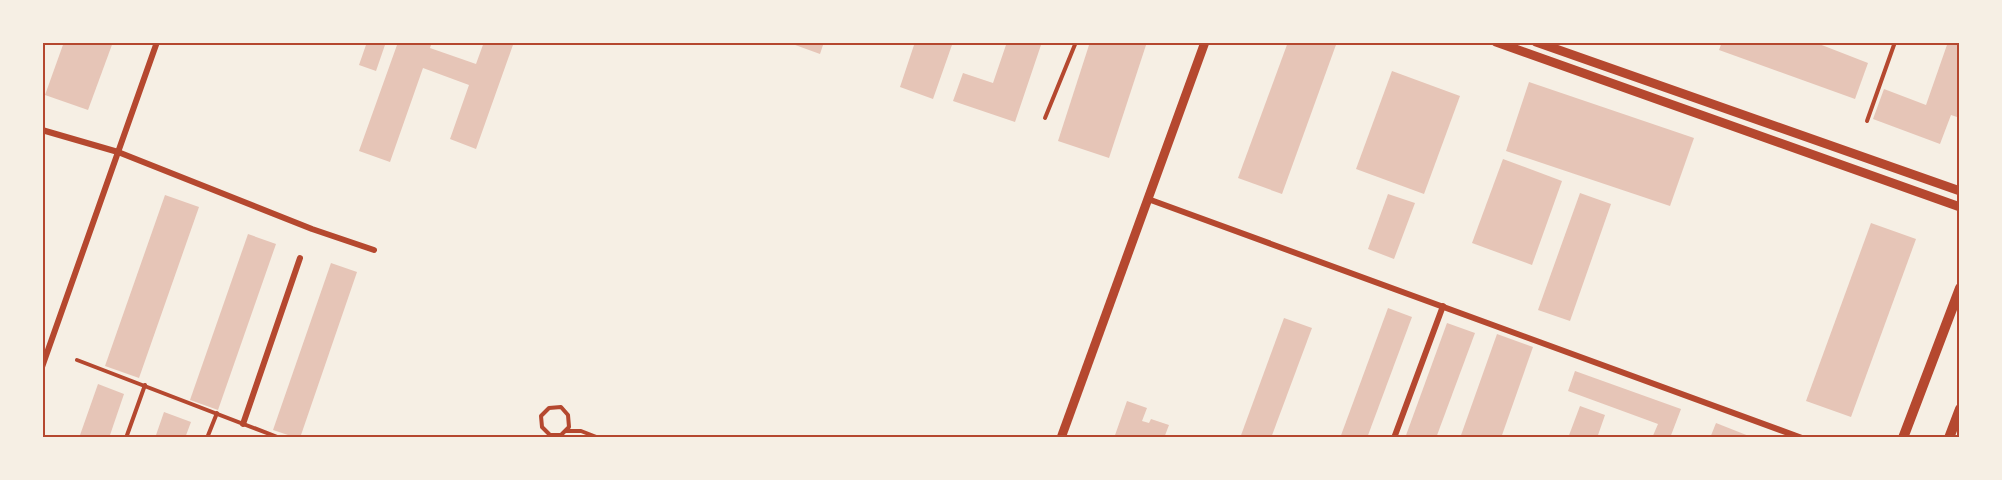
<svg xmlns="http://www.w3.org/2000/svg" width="2002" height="480" font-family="'Public Sans',sans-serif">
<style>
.building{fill:#e6c5b7}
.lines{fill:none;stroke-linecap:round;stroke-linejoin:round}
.service{stroke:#b5482f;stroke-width:4}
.minor{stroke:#b5482f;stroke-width:6}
.tertiary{stroke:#b5482f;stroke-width:9}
.secondary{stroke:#b5482f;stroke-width:10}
.neatline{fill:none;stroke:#b5482f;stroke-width:2}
</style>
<rect width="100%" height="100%" fill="#f6efe4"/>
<g class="building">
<polygon points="64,42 113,42 88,110 45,95"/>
<polygon points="367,42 386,42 376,71 359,65"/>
<polygon points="390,42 432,42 430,48 476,64 484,42 514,42 476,149 450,139 469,85 423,68 390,162 359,151 397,45"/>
<polygon points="787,42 824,42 820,54"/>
<polygon points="915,42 953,42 933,99 900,87"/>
<polygon points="1007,42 1042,42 1015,122 953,101 963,73 993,83"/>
<polygon points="1090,42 1147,42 1109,158 1058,141"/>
<polygon points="1288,42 1337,42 1282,194 1238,178"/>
<polygon points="1722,42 1814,42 1868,63 1855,99 1719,50"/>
<polygon points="1948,42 1960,42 1960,109 1957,117 1951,115 1940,144 1873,119 1884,89 1926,105"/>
<polygon points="1392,71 1460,96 1424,194 1356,169"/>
<polygon points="1529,82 1694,138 1670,206 1506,151"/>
<polygon points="1503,159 1562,181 1532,265 1472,243"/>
<polygon points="1580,193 1611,204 1570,321 1538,310"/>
<polygon points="1388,194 1415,203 1394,259 1368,249"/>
<polygon points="165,195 199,207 139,378 105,366"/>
<polygon points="1871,223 1916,239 1851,417 1806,401"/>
<polygon points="248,234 276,244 218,410 190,400"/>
<polygon points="331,263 357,272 300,438 297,438 273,430"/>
<polygon points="1388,308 1412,317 1367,438 1340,438"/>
<polygon points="1284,318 1312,328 1271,438 1240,438"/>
<polygon points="1447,323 1475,333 1436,438 1405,438"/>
<polygon points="1497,334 1533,347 1501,438 1460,438"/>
<polygon points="1575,371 1681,409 1670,438 1652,438 1658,424 1568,391"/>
<polygon points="98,384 124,394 109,438 79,438"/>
<polygon points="1127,401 1147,408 1142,421 1149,423 1151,419 1169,425 1164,438 1114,438"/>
<polygon points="1580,406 1605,415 1597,438 1568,438"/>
<polygon points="164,412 191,422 185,438 155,438"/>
<polygon points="1716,423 1754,438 1710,438"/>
</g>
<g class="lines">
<g class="service">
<polyline points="1045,118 1076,42"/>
<polyline points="1867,121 1895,42"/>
<polyline points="77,360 280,438"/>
<polyline points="566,431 581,431 599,438"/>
<polyline points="126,438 145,385"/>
<polyline points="207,438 217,413"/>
<polyline points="560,438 561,435 569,427 568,415 561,407 549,408 541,416 542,427 550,435 561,435"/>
</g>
<g class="minor">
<polyline points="42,130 118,152 312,229 374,250"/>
<polyline points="1148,199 1802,438"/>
<polyline points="42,367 157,42"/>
<polyline points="243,424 300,258"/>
<polyline points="1394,438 1443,306"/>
</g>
<g class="tertiary">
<polyline points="1496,42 1960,207"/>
<polyline points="1536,42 1960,191"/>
<polyline points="1061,438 1205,42"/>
</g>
<g class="secondary">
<polyline points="1903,438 1960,288"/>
<polyline points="1949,438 1960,409"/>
</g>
</g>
<rect width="2002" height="480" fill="none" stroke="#f6efe4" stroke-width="87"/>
<rect x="44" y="44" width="1914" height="392" class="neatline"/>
</svg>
